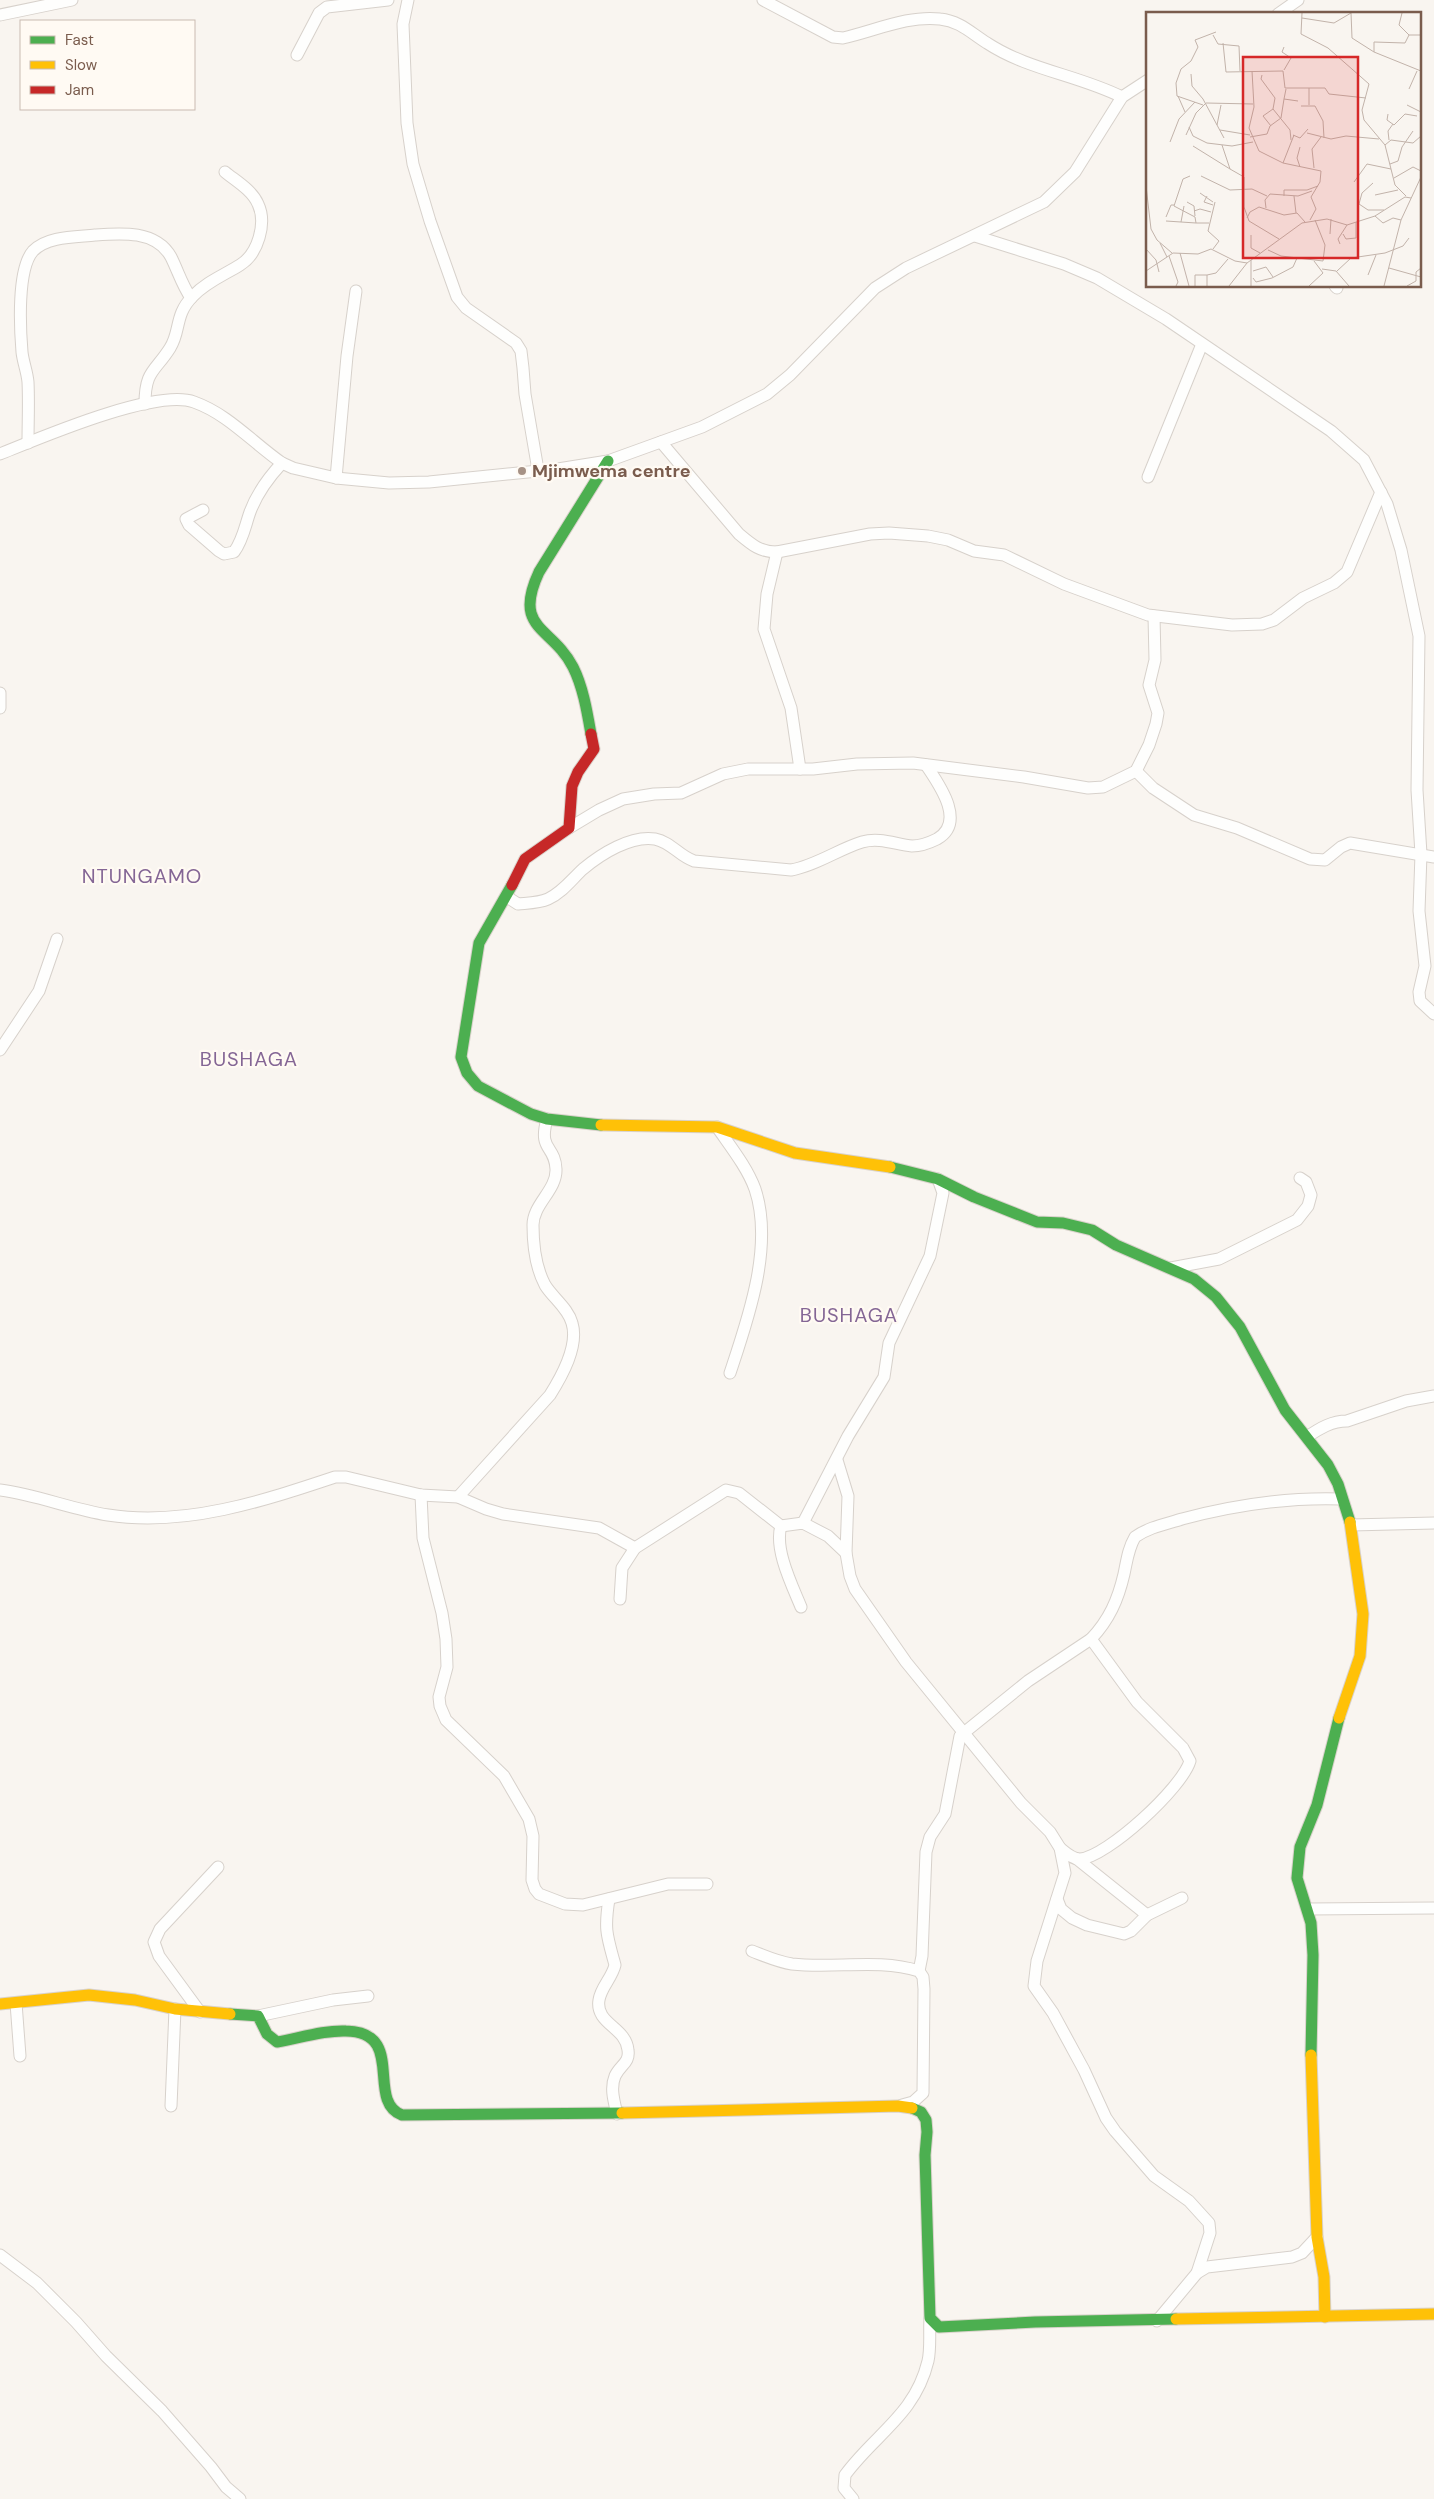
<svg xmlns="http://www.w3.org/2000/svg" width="1434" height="2499" font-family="'DM Sans',sans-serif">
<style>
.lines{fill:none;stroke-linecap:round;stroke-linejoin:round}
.street-casing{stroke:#d7d1cb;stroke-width:13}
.fast-casing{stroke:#d9d2cb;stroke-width:13}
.slow-casing{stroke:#d9d2cb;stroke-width:13}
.jam-casing{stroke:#d9d2cb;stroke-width:13}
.street{stroke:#fefefd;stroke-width:11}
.fast{stroke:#4caf50;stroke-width:11}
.slow{stroke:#ffc107;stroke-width:11}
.jam{stroke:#c62828;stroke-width:11}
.poi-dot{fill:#a69286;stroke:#fffaf3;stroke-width:2}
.labels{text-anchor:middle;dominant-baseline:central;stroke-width:4.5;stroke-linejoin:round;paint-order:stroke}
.poi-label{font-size:18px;font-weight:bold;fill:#7a5c4d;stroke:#fffaf3;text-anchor:start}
.quarter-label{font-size:20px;letter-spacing:1px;fill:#846695;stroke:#fffaf3}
.inset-road{fill:none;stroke:#c2b3aa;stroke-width:1}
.view{fill:#d62828;fill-opacity:0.15;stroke:#d62828;stroke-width:2.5}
.inset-edge{fill:none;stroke:#7a5c4d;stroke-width:2.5}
</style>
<rect width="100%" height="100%" fill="#f9f5f0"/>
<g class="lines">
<defs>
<g id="street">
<polyline points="408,0 403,24 407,123 413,164 430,221 457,297 466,308 516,343 521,351 523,368 525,394 538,470"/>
<path d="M 763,0 L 833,37 L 843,38 C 874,31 909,15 940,19 C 960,21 971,33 987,43 C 1028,70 1078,75 1122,97"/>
<polyline points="1278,14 1298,0"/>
<polyline points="0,15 72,0"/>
<polyline points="297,55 319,13 327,7 388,0"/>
<polyline points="975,236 1064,264 1097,278 1166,319 1331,431 1364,460 1387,504 1401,550 1419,636 1417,790 1421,854 1419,911 1425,966 1419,992 1420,1001 1434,1014"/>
<polyline points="1335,286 1337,288"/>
<path d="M 145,404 C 145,370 155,372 170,348 C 181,331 174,315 193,296 C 206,282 224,275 240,265 C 258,254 267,223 258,204 C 252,190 236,181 225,172"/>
<path d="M 661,442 L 739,534 C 752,545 760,552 777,552 L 870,534 L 889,533 L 928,536 L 948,540 L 974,551 L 1004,555 L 1064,584 L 1148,615 L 1232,625 L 1262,624 L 1274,620 L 1303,598 L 1334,583 L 1347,572 L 1381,492"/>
<path d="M 28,443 C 28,423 29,402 28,382 C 27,371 23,362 22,352 C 20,328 17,269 33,251 C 47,236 76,237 95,235 C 121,233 156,230 171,257 C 178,271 182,285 191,298"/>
<path d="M 0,454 C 40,438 156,388 194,402 C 228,414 253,443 282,463 L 293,468 L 336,478 L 389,483 L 429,482 L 558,469 L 608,461 L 702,427 L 767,394 L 790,375 L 875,288 L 906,268 L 1044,202 L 1075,172 L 1122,97 L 1148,80"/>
<polyline points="1148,477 1202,344"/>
<polyline points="336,478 347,356 356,291"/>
<path d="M 203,510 L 186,519 L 189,525 L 219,551 L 224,554 L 234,552 C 243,540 245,526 250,512 C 257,493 269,477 282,463"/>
<polyline points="777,552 767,594 764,629 791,708 800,769"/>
<polyline points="0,693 0,708"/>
<polyline points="1136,771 1153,788 1194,815 1237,828 1310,859 1325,860 1341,847 1350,843 1434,857"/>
<polyline points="569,828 599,810 623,799 654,794 681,793 723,774 748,769 813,769 857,764 913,763 1024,777 1088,788 1103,787 1136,771 1149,745 1156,724 1158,713 1149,685 1155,660 1154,616"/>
<path d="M 507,897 L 518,904 C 528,903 539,903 548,899 C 563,892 572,879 583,869 C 601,854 631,835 655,839 C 671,842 679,856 694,861 L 791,870 C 815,866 839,849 862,842 C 879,837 895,844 912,846 C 921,846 929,843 937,839 C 967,822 938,783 926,765"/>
<polyline points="0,1050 39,991 57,939"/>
<path d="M 717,1127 C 730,1146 747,1167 755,1189 C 774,1246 748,1319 730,1373"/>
<polyline points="1171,1268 1219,1259 1297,1220 1308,1206 1311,1195 1306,1182 1300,1178"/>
<path d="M 1307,1437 C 1320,1428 1332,1421 1347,1421 L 1406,1401 L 1434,1396"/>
<polyline points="837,1460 848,1496 846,1553 850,1576 855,1589 906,1662 1021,1803 1050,1832 1060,1848 1065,1873 1037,1961 1034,1986 1053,2013 1084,2070 1106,2118 1115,2131 1154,2176 1189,2201 1209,2223 1210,2233 1197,2273"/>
<path d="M 0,1490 C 37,1495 71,1509 108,1515 C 185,1527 263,1501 335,1477 L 346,1477 L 421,1495 L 458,1497 L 486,1509 L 503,1514 L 599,1528 L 635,1548"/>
<polyline points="421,1495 423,1538 442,1613 446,1639 447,1667 439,1697 440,1706 446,1720 504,1776 529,1819 533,1836 532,1880 535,1889 539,1894 565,1904 583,1905 668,1884 707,1884"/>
<path d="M 458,1497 L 550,1395 C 562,1376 579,1346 572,1323 C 568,1308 553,1298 545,1285 C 536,1268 533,1244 533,1225 C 533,1204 557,1190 556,1169 C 555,1145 538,1151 547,1119"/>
<polyline points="803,1523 848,1436 884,1377 889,1343 930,1256 943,1193 938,1179"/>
<polyline points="1351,1525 1434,1523"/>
<path d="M 781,1526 C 774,1549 792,1585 801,1607"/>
<polyline points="620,1599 622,1568 635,1548 726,1490 739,1493 781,1526 803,1523 828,1536 846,1553"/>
<path d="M 1060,1848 C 1066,1853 1072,1859 1080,1859 C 1107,1857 1182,1788 1190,1761 L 1183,1748 L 1137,1702 L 1091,1639"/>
<polyline points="1077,1859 1147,1915"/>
<path d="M 609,1899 C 604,1930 607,1936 615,1965 C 612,1978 601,1987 599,2000 C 595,2024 626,2027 628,2050 C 630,2063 620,2065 615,2076 C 610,2088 614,2101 617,2114"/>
<polyline points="1057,1899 1061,1909 1072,1918 1087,1925 1124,1934 1131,1931 1147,1915 1182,1898"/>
<polyline points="1308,1909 1434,1908"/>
<path d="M 752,1951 C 765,1956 778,1962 792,1964 C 835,1969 877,1958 919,1971 L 923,1977 L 924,1989 L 923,2093 L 913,2102 L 902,2105"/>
<path d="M 919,1971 L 922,1956 L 926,1852 L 930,1837 L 945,1814 L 960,1736 L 1028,1681 L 1091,1639 C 1109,1620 1118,1600 1124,1574 C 1127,1560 1128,1549 1135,1537 C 1149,1527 1166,1524 1182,1519 C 1235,1505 1288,1497 1342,1499"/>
<polyline points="16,2003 20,2056"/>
<polyline points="200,2012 159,1956 154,1942 160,1929 218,1867"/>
<polyline points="258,2016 333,2000 368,1996"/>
<polyline points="171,2106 175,2009"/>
<polyline points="0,2255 37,2283 76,2322 106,2356 162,2411 211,2467 226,2487 240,2499"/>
<polyline points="1157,2321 1197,2273 1207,2267 1292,2257 1302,2253 1317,2237"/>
<path d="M 853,2499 L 844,2488 L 845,2475 C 875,2434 915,2415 928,2361 C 931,2348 929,2332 930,2318"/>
</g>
<g id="fast">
<path d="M 591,734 C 587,711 583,687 573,667 C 552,626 512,630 539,572 L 608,461"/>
<polyline points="512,885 479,943 461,1057 467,1073 478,1086 531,1114 547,1119 601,1125"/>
<polyline points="890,1167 938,1179 974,1197 1037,1222 1063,1223 1092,1230 1116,1245 1194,1279 1216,1297 1240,1327 1285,1410 1328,1465 1338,1484 1350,1522"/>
<path d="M 230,2014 L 258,2016 L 267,2034 L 277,2042 C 300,2038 323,2030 346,2031 C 407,2032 365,2101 402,2115 L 622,2113"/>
<polyline points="1311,2055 1313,1955 1311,1923 1297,1878 1300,1847 1317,1805 1339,1718"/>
<polyline points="912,2108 921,2112 926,2120 927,2132 925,2155 930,2318 939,2327 1035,2322 1176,2319"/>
</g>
<g id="slow">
<polyline points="601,1125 717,1127 795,1153 890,1167"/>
<polyline points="1339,1718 1360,1656 1363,1614 1350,1522"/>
<polyline points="0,2004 89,1995 135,2000 175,2009 230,2014"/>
<polyline points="1311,2055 1317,2237 1324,2277 1325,2317"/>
<polyline points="622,2113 898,2106 912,2108"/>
<polyline points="1176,2319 1434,2314"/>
</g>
<polyline id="jam" points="512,885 525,859 569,828 572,786 578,772 594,749 591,734"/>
</defs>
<use href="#street" class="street-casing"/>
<use href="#fast" class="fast-casing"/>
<use href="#slow" class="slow-casing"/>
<use href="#jam" class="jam-casing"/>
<use href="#street" class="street"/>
<use href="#fast" class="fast"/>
<use href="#slow" class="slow"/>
<use href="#jam" class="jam"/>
</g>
<circle class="poi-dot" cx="522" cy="471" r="5"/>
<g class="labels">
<g class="poi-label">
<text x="532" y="471">Mjimwema centre</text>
</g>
<g class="quarter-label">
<text x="142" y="876">NTUNGAMO</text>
<text x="249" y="1059">BUSHAGA</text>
<text x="849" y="1315">BUSHAGA</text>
</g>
</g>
<g transform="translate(1146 12)">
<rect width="275" height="275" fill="#f9f5f0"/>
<path class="inset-road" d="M 156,1 L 155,22 L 182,36 L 223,72 L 216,98 L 218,108 L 239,133 L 249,173 L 260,184M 205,1 L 206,26 L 228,40M 256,1 L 253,13 L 263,23 L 275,23M 156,6 L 188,11 L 205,1M 67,23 L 72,32 L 93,34 L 94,59M 263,23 L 259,31 L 228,30 L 228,40 L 275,59M 77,31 L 80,60 L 137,59 L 139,76 L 179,76 L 183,82 L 220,86M 138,58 L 145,46 L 136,40 L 138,35M 106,59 L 108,95 L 103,116 L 113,139 L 137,151 L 175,159 L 174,170 L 165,185 L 170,197 L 164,208M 45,62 L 46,74 L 57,87 L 78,126M 116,63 L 115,67 L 129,86 L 127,97 L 144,118 L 145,128M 163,76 L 163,93M 140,77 L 138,87 L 152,89M 263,77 L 271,59M 32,84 L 39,100M 57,93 L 31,84 L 30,71 L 35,57 L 45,49 L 52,35 L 49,28 L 70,20M 261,93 L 275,100M 155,94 L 169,94 L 177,109 L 178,126M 242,102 L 241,108 L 248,113 L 259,102 L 271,104M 71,113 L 75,93M 125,114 L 117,104 L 127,97M 43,115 L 47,124 L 61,131 L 86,134 L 107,130M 74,118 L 104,123M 161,121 L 185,127 L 200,124 L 233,127M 40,123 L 50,101 L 60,91 L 107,92M 147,123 L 154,126 L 162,117M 104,125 L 121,122 L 124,114 L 135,106 L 138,87M 243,128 L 242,119 L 247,112M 24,130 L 33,107 L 49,90M 76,133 L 84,157 L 98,165 L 98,195 L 103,209 L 133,227M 239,133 L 245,128 L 267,131 L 275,124M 47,134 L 84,157M 154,135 L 151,146 L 154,155M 137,151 L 148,123M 244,152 L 252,149 L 256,135 L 267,119M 168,156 L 166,137 L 175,125M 44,164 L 37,167 L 28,194 L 49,205 L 50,211 L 63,211M 55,164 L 84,178 L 106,177 L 121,184M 248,166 L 267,155 L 275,159M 208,170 L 221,152 L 245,157M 227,171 L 216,181 L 213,192 L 222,198 L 238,198M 0,174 L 5,217 L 11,228 L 26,241M 54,181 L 67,190M 229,183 L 252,178M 61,184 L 58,190 L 67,193M 138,184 L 138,178 L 161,178 L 172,174M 148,184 L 150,201M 41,190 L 48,194 L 49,204M 120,196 L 119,188 L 124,182 L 152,184 L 166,179M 48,199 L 54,197 L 65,200M 229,204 L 237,211 L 247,206 L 255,208M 20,205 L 25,193 L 28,193M 101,206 L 104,200 L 113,195 L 138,203 L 151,201 L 159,210M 20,209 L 50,211M 35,210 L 38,194M 184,222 L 185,207M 197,222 L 200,227 L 210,226 L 210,210M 105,223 L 105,236 L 114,241M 14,231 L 21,245M 194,232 L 192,227 L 201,213M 0,237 L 10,248 L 13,260M 67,237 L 73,229 L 62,219 L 69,190M 122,238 L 135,244 L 177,249 L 179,233 L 169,208M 34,241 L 43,274M 23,244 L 32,270 L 30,274M 105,248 L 105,274M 243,256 L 275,265M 176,257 L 190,259 L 203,274M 0,259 L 27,241 L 52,242 L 65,237 L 89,249 L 101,251 L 156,211 L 181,207 L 201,213 L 229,204 L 259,185 L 265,186M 107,259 L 120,255 L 127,265M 191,259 L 205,246 L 239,241 L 257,234 L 263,226M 222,263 L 230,243M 107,266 L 110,270 L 126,266 L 147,255 L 151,246M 49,274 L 49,263 L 61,263M 61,274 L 61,263 L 70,261 L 82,247M 83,274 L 101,251M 163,274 L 177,261 L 168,249M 238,274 L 255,208 L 275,165M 261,274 L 270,269 L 270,260 L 275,256"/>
<path class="view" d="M 97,45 L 212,45 L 212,246 L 97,246 Z"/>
<rect width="275" height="275" class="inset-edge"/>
</g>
<rect x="20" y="20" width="175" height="90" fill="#fffaf3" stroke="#cabbb1"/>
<rect x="30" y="36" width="25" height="8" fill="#4caf50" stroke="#cabbb1"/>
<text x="65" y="45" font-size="15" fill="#7a5c4d">Fast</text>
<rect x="30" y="61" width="25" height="8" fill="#ffc107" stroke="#cabbb1"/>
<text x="65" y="70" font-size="15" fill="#7a5c4d">Slow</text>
<rect x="30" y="86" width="25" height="8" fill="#c62828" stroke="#cabbb1"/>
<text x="65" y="95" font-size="15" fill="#7a5c4d">Jam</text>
</svg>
